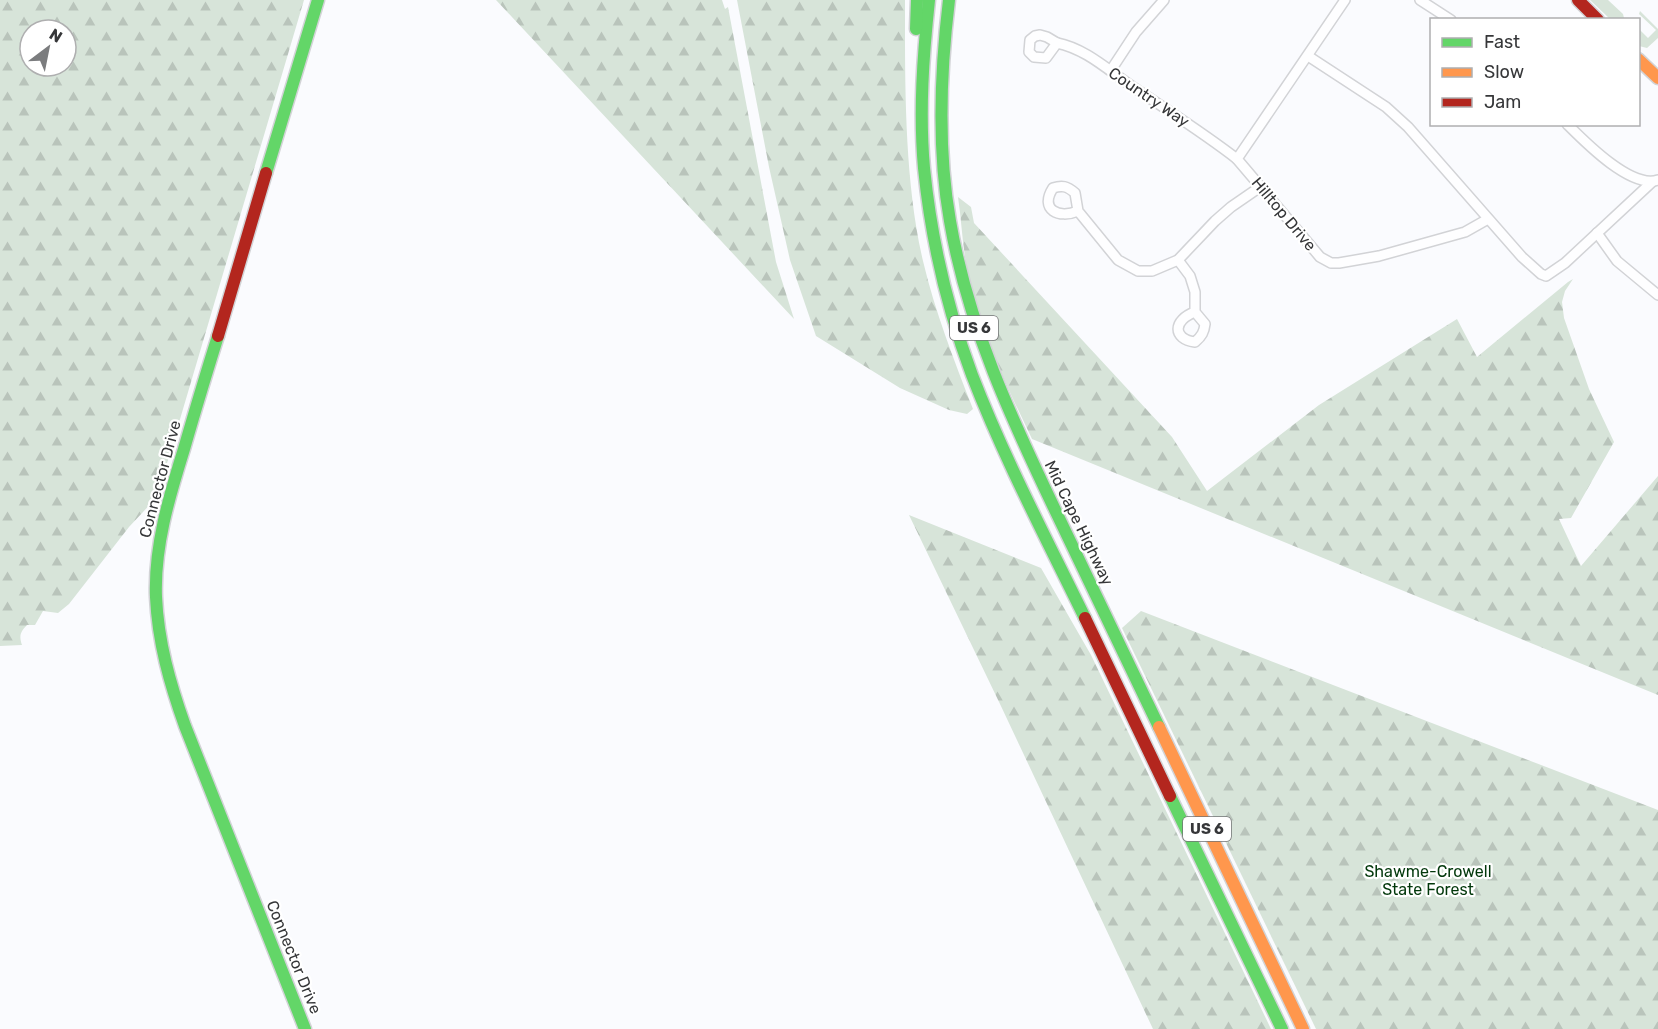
<svg xmlns="http://www.w3.org/2000/svg" width="1658" height="1029" font-family="Rubik,sans-serif">
<style>
.green{fill:#d7e4d9}
.forest{fill:url(#forest-firs);fill-rule:evenodd}
.lines{fill:none;stroke-linecap:round;stroke-linejoin:round}
.street-casing{stroke:#d2d3d6;stroke-width:12}
.fast-casing{stroke:#d2d3d6;stroke-width:15}
.slow-casing{stroke:#d2d3d6;stroke-width:15}
.jam-casing{stroke:#d2d3d6;stroke-width:15}
.street{stroke:#fefeff;stroke-width:9}
.fast{stroke:#63d668;stroke-width:12}
.slow{stroke:#ff974d;stroke-width:12}
.jam{stroke:#b3261e;stroke-width:12}
.labels{text-anchor:middle;dominant-baseline:central;stroke-width:4.5;stroke-linejoin:round;paint-order:stroke}
.shield{fill:#fff;stroke:#727374;stroke-width:1.5}
.shield-label{font-size:15px;font-weight:bold;fill:#363739}
.street-label{font-size:16px;fill:#363739;stroke:#fff}
.park-label{font-size:16px;fill:#02380b;stroke:#fff}
</style>
<defs>
<pattern id="forest-firs" width="22" height="20" patternUnits="userSpaceOnUse" patternTransform="scale(1.5)"><rect width="22" height="20" fill="#d7e4d9"/><path d="M5 1l3.5 6h-7zM16 11l3.5 6h-7z" fill="#b9c4bb"/></pattern>
</defs>
<rect width="100%" height="100%" fill="#fafbfe"/>
<g class="green">
<polygon points="1590,0 1608,0 1623,14 1624,18 1610,19"/>
<polygon points="1640,11 1658,29 1658,38 1647,48 1639,46 1639,29 1648,38 1656,30 1639,14"/>
</g>
<g class="forest">
<path d="M 0,0 L 304,0 L 157,497 L 129,527 L 69,604 L 58,613 L 43,611 L 35,625 L 27,625 C 20,632 19,636 22,645 L 0,646 ZM 30,30 L 66,30 L 66,66 L 30,66 Z"/>
<polygon points="496,0 722,0 725,9 728,7 776,262 794,319"/>
<path d="M 737,0 L 905,0 C 905,83 904,180 923,261 C 935,312 954,360 973,409 L 967,414 L 949,410 L 900,388 L 816,336 L 790,260 L 769,167 Z"/>
<path d="M 958,197 L 971,207 L 974,223 L 1172,437 L 1207,491 L 1319,405 L 1457,319 L 1477,357 L 1568,282 L 1573,279 L 1565,291 L 1562,302 L 1564,318 L 1589,389 L 1614,442 L 1571,518 L 1559,519 L 1581,566 L 1658,476 L 1658,695 L 1032,439 C 1004,381 976,321 965,257 C 962,237 961,217 958,197 Z"/>
<polygon points="909,515 1041,568 1091,655 1271,1029 1153,1029 1000,704"/>
<polygon points="1141,611 1658,810 1658,1029 1316,1029 1122,628"/>
</g>
<g class="lines">
<defs>
<g id="street">
<polyline points="1345,0 1237,159 1320,257 1331,263 1339,263 1379,256 1465,232 1488,219"/>
<polyline points="1420,0 1451,20"/>
<polygon points="1040,35 1047,37 1057,43 1046,58 1034,57 1029,52 1030,40 1035,36"/>
<path d="M 1057,43 C 1087,49 1110,72 1136,89 C 1170,112 1205,134 1237,159"/>
<polyline points="1308,56 1386,107 1408,127 1522,257 1541,274 1546,276 1565,263 1652,182"/>
<polyline points="1111,70 1136,32 1164,0"/>
<path d="M 1567,124 C 1585,142 1631,189 1658,180"/>
<path d="M 1078,211 C 1059,219 1039,210 1053,188 C 1062,185 1067,186 1075,193 L 1078,211 L 1118,260 L 1138,271 L 1152,271 L 1178,260 L 1215,221 L 1231,207 L 1260,187"/>
<polyline points="1597,233 1617,261 1658,295"/>
<path d="M 1178,260 L 1190,276 L 1195,292 L 1195,312 L 1205,324 C 1204,332 1202,336 1195,342 C 1172,339 1173,320 1195,312"/>
</g>
<g id="fast">
<path d="M 929,0 C 923,56 919,112 924,168 C 931,238 947,308 972,375 C 1004,458 1046,538 1085,618"/>
<path d="M 949,0 C 940,74 937,148 950,221 C 968,326 1012,420 1057,514 C 1091,585 1125,656 1159,727"/>
<polyline points="916,29 917,0"/>
<polyline points="266,173 318,0"/>
<path d="M 218,336 C 206,374 195,411 184,449 C 169,497 154,547 156,597 C 158,642 170,684 185,726 L 305,1029"/>
<polyline points="1170,796 1282,1029"/>
</g>
<g id="slow">
<polyline points="1638,59 1658,78"/>
<polyline points="1159,727 1303,1029"/>
</g>
<g id="jam">
<polyline points="1578,0 1598,20"/>
<polyline points="218,336 266,173"/>
<polyline points="1085,618 1170,796"/>
</g>
</defs>
<use href="#street" class="street-casing"/>
<use href="#fast" class="fast-casing"/>
<use href="#slow" class="slow-casing"/>
<use href="#jam" class="jam-casing"/>
<use href="#street" class="street"/>
<use href="#fast" class="fast"/>
<use href="#slow" class="slow"/>
<use href="#jam" class="jam"/>
</g>
<g class="labels">
<g class="shield">
<rect x="950" y="316" width="48" height="24" rx="4.5"/>
<rect x="1183" y="817" width="48" height="24" rx="4.5"/>
</g>
<g class="shield-label">
<text x="974" y="328">US 6</text>
<text x="1207" y="829">US 6</text>
</g>
<g class="street-label">
<text transform="translate(1149 97) rotate(34)">Country Way</text>
<text transform="translate(1284 214) rotate(50)">Hilltop Drive</text>
<text transform="translate(160 479) rotate(-75)">Connector Drive</text>
<text transform="translate(1079 523) rotate(64)">Mid Cape Highway</text>
<text transform="translate(294 957) rotate(68)">Connector Drive</text>
</g>
<g class="park-label">
<text x="1428" y="871">Shawme-Crowell<tspan x="1428" dy="18">State Forest</tspan></text>
</g>
</g>
<rect x="1430" y="18" width="210" height="108" fill="#ffffff" stroke="#afafb0" stroke-width="1.5"/>
<rect x="1442" y="38" width="30" height="9" fill="#63d668" stroke="#afafb0" stroke-width="1.5"/>
<text x="1484" y="48" font-size="18" fill="#363739">Fast</text>
<rect x="1442" y="68" width="30" height="9" fill="#ff974d" stroke="#afafb0" stroke-width="1.5"/>
<text x="1484" y="78" font-size="18" fill="#363739">Slow</text>
<rect x="1442" y="98" width="30" height="9" fill="#b3261e" stroke="#afafb0" stroke-width="1.5"/>
<text x="1484" y="108" font-size="18" fill="#363739">Jam</text>
<g transform="translate(48 48) rotate(32)"><circle r="28" fill="#ffffff" stroke="#afafb0" stroke-width="1.5"/>
<path d="M0-4.5L10 22L0 15L-10 22Z" fill="#7b7c7e"/>
<text y="-9" font-size="16" font-weight="bold" text-anchor="middle" fill="#363739">N</text>
</g>
</svg>
